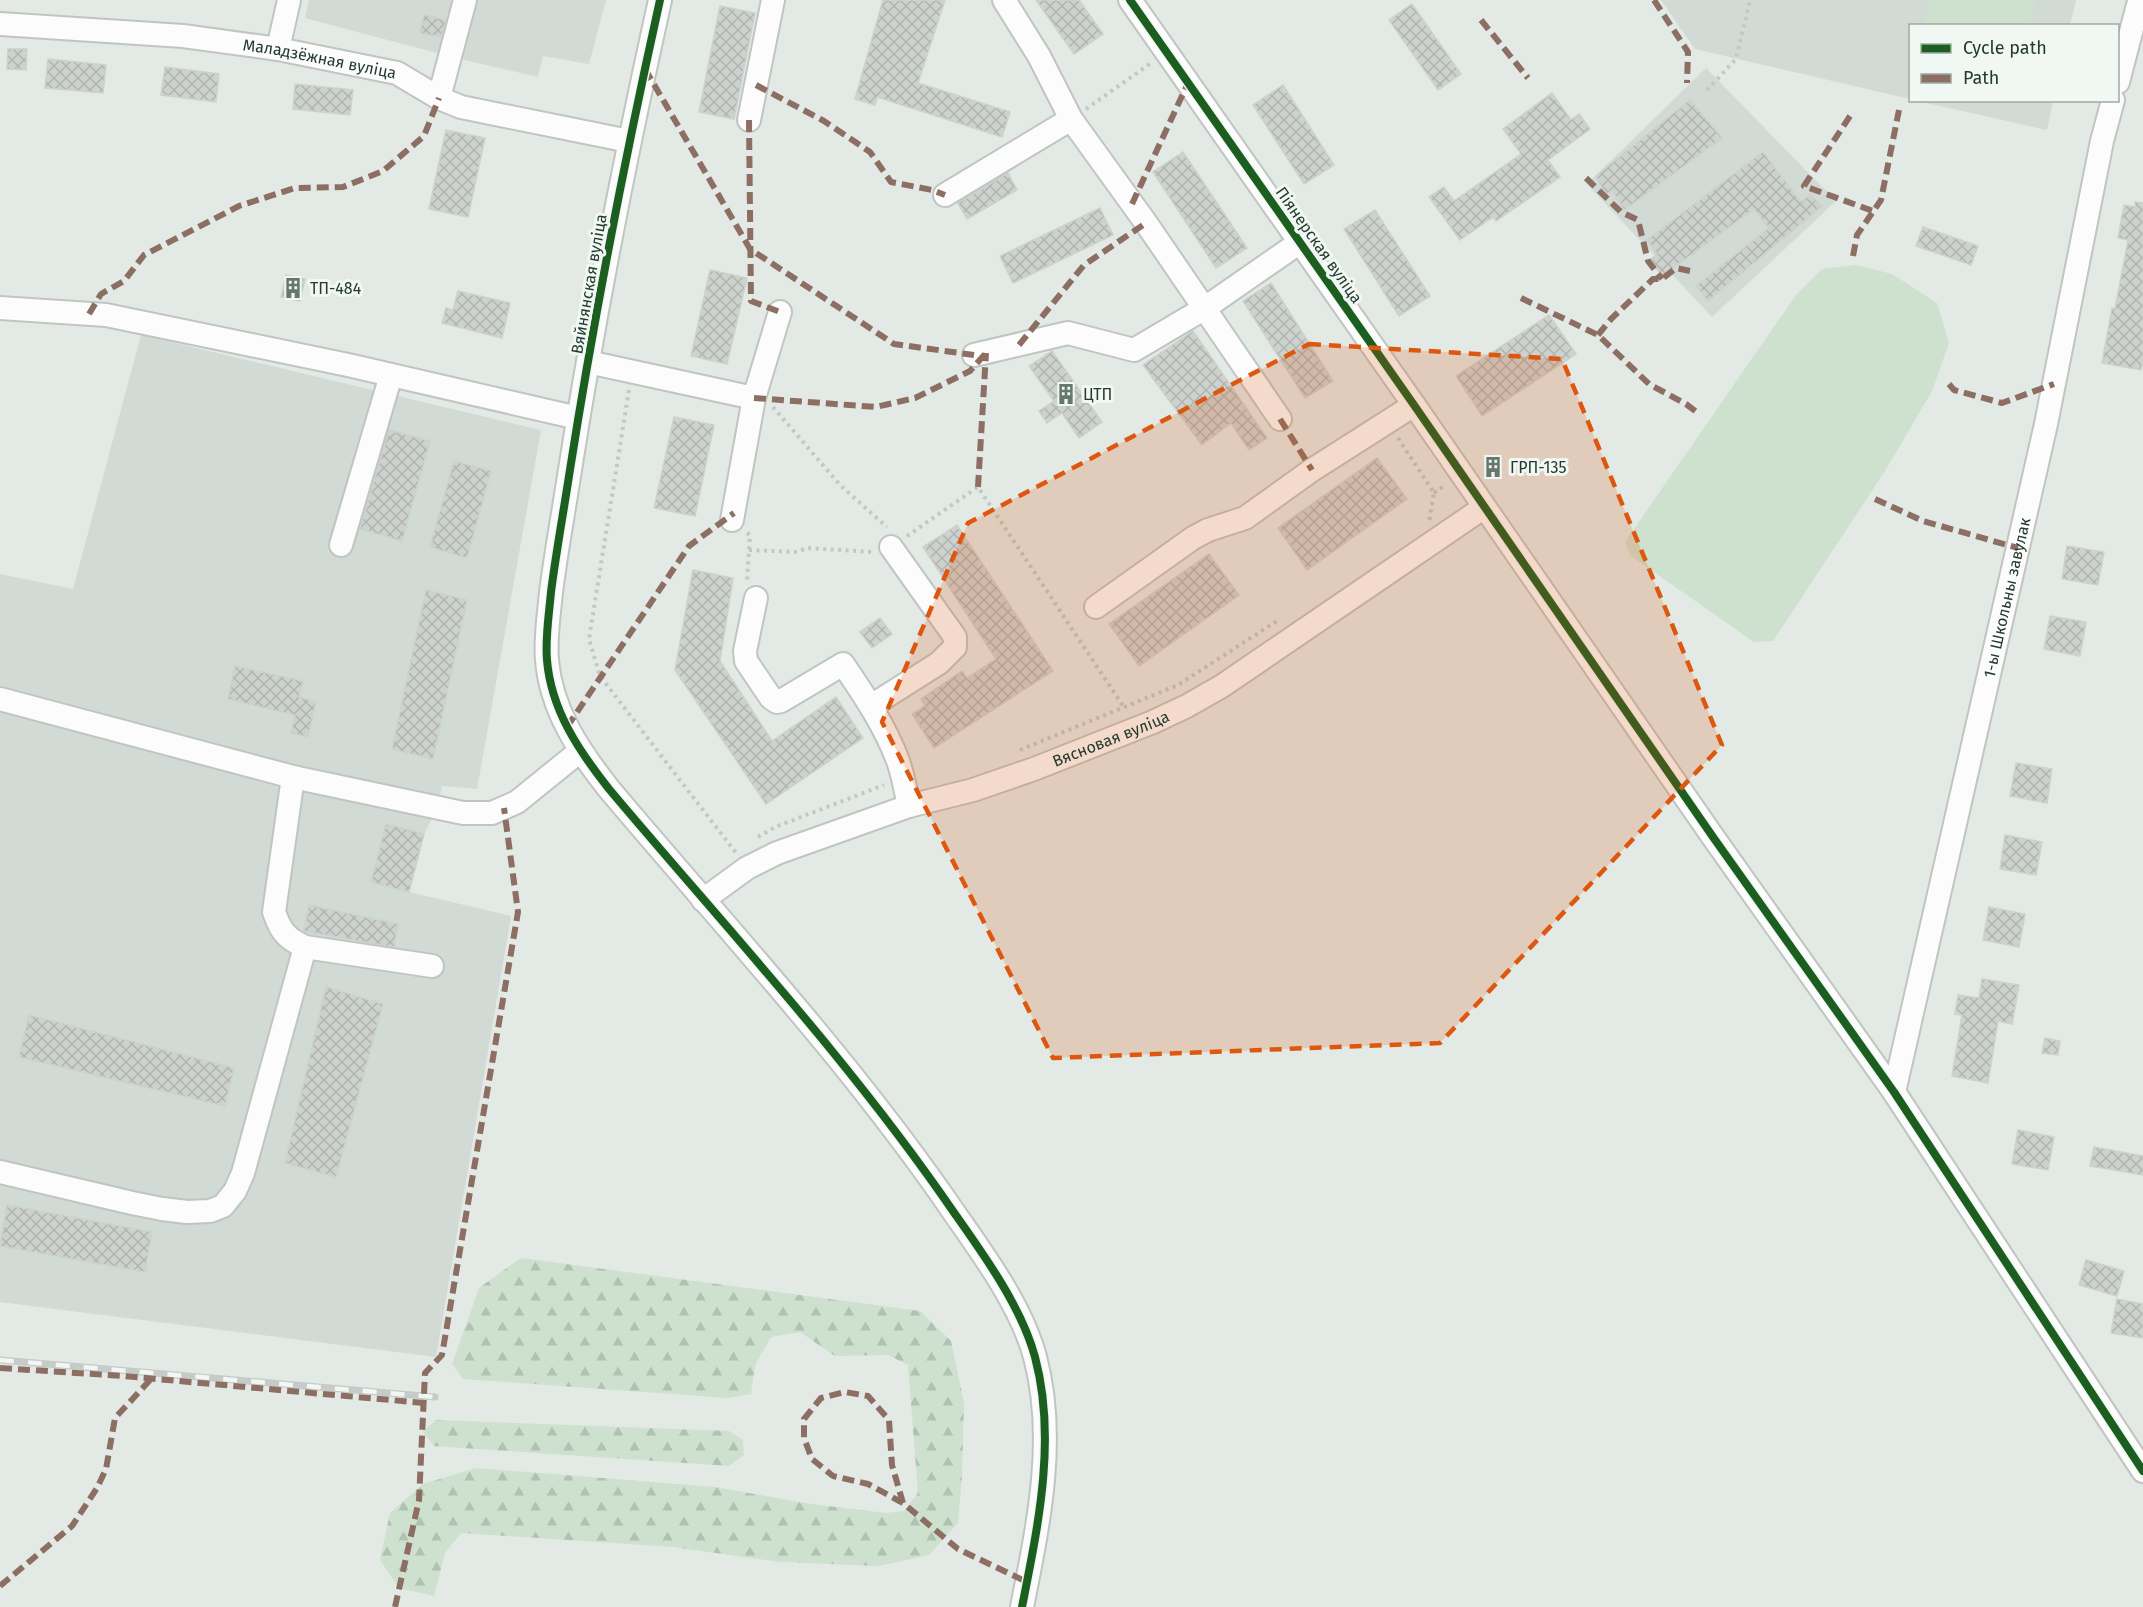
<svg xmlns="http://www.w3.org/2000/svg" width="2143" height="1607" font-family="'Fira Sans',sans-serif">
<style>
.built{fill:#d1dad4}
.forest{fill:url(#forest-firs)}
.garden{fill:#cde1ce}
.building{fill:url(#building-cross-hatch);stroke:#ccd2ce;stroke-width:1.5}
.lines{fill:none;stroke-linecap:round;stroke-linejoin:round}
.minor-casing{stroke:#c0c5c2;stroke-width:26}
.path{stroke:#c0c9c4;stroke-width:4;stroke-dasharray:3 4.5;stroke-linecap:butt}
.minor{stroke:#fbfcfb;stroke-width:22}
.rail-casing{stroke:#c6cac8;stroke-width:7}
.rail{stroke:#f1f7f3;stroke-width:4.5;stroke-dasharray:14;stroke-linecap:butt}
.quiet{stroke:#8d6e63;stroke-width:6;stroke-dasharray:12 6;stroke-linecap:butt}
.cycleway-casing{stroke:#f1f7f3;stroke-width:11}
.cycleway{stroke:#1b5e20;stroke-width:8}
.marked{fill:#de570e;fill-opacity:0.2;stroke:#de570e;stroke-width:4.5;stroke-dasharray:12 8;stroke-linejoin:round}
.labels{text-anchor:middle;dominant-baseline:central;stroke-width:6;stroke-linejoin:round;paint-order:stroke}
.street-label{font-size:16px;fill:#233a2e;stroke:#f1f7f3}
.poi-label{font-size:16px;fill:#233a2e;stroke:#f1f7f3;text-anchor:start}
</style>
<defs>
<pattern id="forest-firs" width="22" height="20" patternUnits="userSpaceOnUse" patternTransform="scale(1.5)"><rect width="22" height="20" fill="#cde1ce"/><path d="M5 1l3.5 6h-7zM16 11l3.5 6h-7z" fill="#b0c2b1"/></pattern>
<pattern id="building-cross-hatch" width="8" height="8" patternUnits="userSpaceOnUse" patternTransform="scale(1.5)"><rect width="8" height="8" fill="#ced2cf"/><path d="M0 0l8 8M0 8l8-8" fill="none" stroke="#b1b5b2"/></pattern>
</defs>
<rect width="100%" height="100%" fill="#e3e9e5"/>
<g class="built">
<polygon points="309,0 606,0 589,64 543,56 538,77 452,57 305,18"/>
<polygon points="1661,0 2076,0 2070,25 1910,26 1910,99 1695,49"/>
<polygon points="1706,68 1836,201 1712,317 1587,184"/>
<polygon points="1918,101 2053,101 2047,130"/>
<polygon points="141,335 541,430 477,789 442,786 437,809 424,834 409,892 511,916 436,1357 0,1302 0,574 73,589"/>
</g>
<g class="forest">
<polygon points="521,1258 920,1311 951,1341 964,1403 962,1476 958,1523 929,1555 879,1566 780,1562 673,1547 461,1533 445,1553 434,1596 399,1588 380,1560 390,1513 423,1484 476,1468 715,1487 811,1504 886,1513 904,1511 918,1493 908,1365 888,1355 835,1356 800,1332 771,1337 755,1365 751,1394 728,1398 463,1379 452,1364 479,1288"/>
<polygon points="436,1420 729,1431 743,1440 744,1455 729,1466 434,1446 423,1432"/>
</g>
<g class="garden">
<polygon points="1928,0 2035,0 2030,25 1925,25"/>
<polygon points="1856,265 1892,274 1937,303 1949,343 1932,391 1885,471 1773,641 1754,642 1631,556 1625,542 1796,295 1822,269"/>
</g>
<g class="building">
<polygon points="883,0 945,0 918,83 1010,112 1002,137 877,97 875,105 855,99"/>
<polygon points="1036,0 1079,0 1103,34 1074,54"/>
<polygon points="1412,4 1461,74 1438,90 1389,20"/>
<polygon points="720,6 755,13 734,119 699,112"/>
<polygon points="424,15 446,20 441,37 420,33"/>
<polygon points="8,49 27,49 26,70 7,69"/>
<polygon points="48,59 106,65 103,93 45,88"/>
<polygon points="165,67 219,74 216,102 161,95"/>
<polygon points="295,84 353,90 350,115 293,109"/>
<polygon points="1283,85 1334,165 1304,184 1253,105"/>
<polygon points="1552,93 1571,120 1579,114 1590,129 1548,160 1560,177 1496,221 1493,217 1460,240 1429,197 1444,187 1454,201 1521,154 1503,129"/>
<polygon points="1690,100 1722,138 1624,210 1612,190 1606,195 1596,176"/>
<polygon points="446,130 485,138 468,217 429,209"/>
<polygon points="1183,152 1247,248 1216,268 1153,172"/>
<polygon points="1763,152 1801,202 1810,195 1822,206 1708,301 1696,286 1769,228 1754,209 1662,276 1650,260 1657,254 1647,240"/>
<polygon points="1008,173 1017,190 967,219 958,203"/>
<polygon points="2135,202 2143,203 2143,362 2141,370 2102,363 2112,308 2115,309 2128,240 2118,238 2124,205 2135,207"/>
<polygon points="1100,208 1113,235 1013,283 1000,256"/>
<polygon points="1375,210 1430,296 1399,316 1344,229"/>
<polygon points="1923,227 1978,246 1971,265 1916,246"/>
<polygon points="710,270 747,278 727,364 691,356"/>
<polygon points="286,275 305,279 300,301 281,297"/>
<polygon points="1271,283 1333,381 1305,398 1243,301"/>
<polygon points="458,291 510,303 502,338 442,323 446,308 453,310"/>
<polygon points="1549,315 1576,354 1482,416 1456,376"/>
<polygon points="1193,331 1267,438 1249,450 1231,423 1202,445 1143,365"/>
<polygon points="1052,351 1102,422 1079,438 1062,413 1047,423 1039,411 1054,401 1029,366"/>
<polygon points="674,417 714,425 695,516 654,508"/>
<polygon points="389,430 430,441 402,541 360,529"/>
<polygon points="1377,458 1407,499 1307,570 1278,528"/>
<polygon points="454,461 491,471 467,558 430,547"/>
<polygon points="957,525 1053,671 934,748 912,714 925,706 921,699 962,671 967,678 996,659 923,547"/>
<polygon points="2067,546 2104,552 2098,585 2062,579"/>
<polygon points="1209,554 1239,595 1139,666 1109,624"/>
<polygon points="693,570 733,578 720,661 772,741 836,697 863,738 766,804 675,670"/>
<polygon points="426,590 467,600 433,759 392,749"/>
<polygon points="2050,616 2086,622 2080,656 2044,649"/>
<polygon points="880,618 892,634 872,648 860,632"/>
<polygon points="235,666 303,681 299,697 316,702 308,737 291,733 295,715 228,699"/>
<polygon points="2016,763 2052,769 2047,803 2010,796"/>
<polygon points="386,824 424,834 409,892 371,882"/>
<polygon points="2005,835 2042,842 2036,875 2000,869"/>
<polygon points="309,905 398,924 394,947 304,931"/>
<polygon points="1989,907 2025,914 2019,947 1983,940"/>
<polygon points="1982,979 2019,985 2012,1024 1998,1021 1988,1083 1952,1076 1962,1015 1955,1014 1958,995 1979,998"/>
<polygon points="326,987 383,1004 336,1177 285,1163"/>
<polygon points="29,1015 234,1068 225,1106 19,1057"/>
<polygon points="2045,1038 2060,1041 2058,1055 2042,1053"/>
<polygon points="2018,1130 2054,1137 2048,1170 2012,1164"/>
<polygon points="2094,1147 2143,1156 2143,1175 2090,1166"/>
<polygon points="7,1205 152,1232 145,1272 0,1246"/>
<polygon points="2086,1260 2124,1271 2117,1296 2079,1285"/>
<polygon points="2117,1299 2143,1304 2143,1338 2111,1333"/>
</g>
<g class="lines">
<defs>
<g id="minor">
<path d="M 660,0 C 625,158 594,316 569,476 C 563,515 556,553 551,592 C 549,615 545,638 547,660 C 551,710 579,751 609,789 C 726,928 852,1063 955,1214 C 984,1255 1022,1308 1035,1357 C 1057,1439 1038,1526 1022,1607"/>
<polyline points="1004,0 1039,56 1071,119 1146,223 1280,419"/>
<polyline points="1130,0 1414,405 1713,837 1894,1092 2143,1471"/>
<path id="s1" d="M 0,24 L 183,36 L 278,49 L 397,73 L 439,98 L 461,107 L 629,141"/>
<polyline points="278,49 289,0"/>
<polyline points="2118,82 2138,5 2142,0"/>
<polyline points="439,98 465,0"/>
<polyline points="749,120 773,0"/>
<polyline points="945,195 1071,119"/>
<polyline points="0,308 106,315 348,365 578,418"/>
<polyline points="974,355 1068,333 1134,350 1205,308 1300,242"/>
<polyline points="588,362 754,398"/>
<polyline points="732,520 754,398 780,312"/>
<polyline points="341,545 391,375"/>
<path d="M 756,598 L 745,651 L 746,661 L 771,698 L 777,702 L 781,701 L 843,664 C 864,695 885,726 898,761 C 903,775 906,792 909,806"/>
<polyline points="1096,607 1193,538 1208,530 1245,518 1312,470 1414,405"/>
<polyline points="0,699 293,777 463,813 492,813 517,802 580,751"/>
<polyline points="871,706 939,663 955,647 955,637 891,547"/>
<path d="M 293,777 L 274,912 C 281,932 286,938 305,947 L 432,966"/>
<path id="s2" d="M 703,900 L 747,868 L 777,853 L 909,806 L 973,790 L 1034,769 L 1153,722 L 1187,706 L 1222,686 L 1483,508"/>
<path id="s3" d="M 1894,1092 L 2046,424 L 2102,141 L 2113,100"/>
<polyline points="0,1172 132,1203 162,1209 187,1212 210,1211 223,1206 235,1191 243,1173 305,947"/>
</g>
</defs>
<use href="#minor" class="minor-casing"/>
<g class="path">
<polyline points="1707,90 1736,59 1750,0"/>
<polyline points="1086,109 1151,63"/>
<polyline points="629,390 589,639 600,676 736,853"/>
<polyline points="773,407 840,485 887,527"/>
<polyline points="1398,438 1434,493 1429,522"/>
<polyline points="1434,493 1445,485"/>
<polyline points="747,533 750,535 747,581"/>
<polyline points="907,536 978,487 1125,709"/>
<polyline points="749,550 797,552 807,548 873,552"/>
<polyline points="1020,750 1178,685 1280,619"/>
<polyline points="758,837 775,827 884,785"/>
</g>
<use href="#minor" class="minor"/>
<defs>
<polyline id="rail" points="0,1360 435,1397"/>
</defs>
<use href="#rail" class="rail-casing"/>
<use href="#rail" class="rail"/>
<g class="quiet">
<polyline points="1654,0 1688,52 1687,83"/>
<polyline points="1481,20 1528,78"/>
<polyline points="645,69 750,249 894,344 974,355"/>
<polyline points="756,85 824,121 870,152 891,182 932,190 945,195"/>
<polyline points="1850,116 1804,186 1873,211"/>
<polyline points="749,120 751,301 780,312"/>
<polyline points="1586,178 1621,212 1638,220 1648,261 1662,279"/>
<polyline points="1132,204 1188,83"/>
<polyline points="1853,256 1857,235 1881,200 1899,110"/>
<polyline points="1521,298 1598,335 1649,384 1686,404 1699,414"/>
<polyline points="89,314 101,294 124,281 144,255 239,206 295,188 343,187 383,171 424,136 439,98"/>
<polyline points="1598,335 1611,319 1653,279 1662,279 1676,268 1690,271"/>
<polyline points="1019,345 1084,265 1146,223"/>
<polyline points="1949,384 1954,390 2002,403 2054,384"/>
<polyline points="754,398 876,407 915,398 970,371 986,353"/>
<polyline points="1280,419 1312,470"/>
<polyline points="978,487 986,353"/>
<polyline points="1875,499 1923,521 2018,548"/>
<polyline points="567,727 689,546 734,513"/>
<polyline points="0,1368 123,1376 424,1403"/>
<polyline points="903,1503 868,1484 833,1476 812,1459 804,1438 804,1419 821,1398 845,1392 868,1396 889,1420 892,1465 903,1503 958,1549 1027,1582"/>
<polyline points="0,1586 72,1526 97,1488 106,1469 115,1418 151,1379"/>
<polyline points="395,1607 419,1500 425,1373 442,1355 518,912 504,808"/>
</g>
<defs>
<g id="cycleway">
<path d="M 660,0 C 625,158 594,316 569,476 C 563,515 556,553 551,592 C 549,615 545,638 547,660 C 551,710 579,751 609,789 C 726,928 852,1063 955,1214 C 984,1255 1022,1308 1035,1357 C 1057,1439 1038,1526 1022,1607"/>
<polyline points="1130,0 1414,405 1713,837 1894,1092 2143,1471"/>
</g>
</defs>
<use href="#cycleway" class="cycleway-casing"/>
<use href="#cycleway" class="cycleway"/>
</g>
<path class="marked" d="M 1309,344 L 1562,359 L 1722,745 L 1440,1043 L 1053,1058 L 882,722 L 968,523 Z"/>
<defs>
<symbol id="building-bare" viewBox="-9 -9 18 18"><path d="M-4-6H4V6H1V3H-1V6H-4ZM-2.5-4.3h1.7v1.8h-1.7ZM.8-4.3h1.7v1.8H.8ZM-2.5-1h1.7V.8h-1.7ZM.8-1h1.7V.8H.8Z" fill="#66776e" stroke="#f1f7f3" stroke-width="2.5" paint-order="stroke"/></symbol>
</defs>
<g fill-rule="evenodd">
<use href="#building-bare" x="278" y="273" width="30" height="30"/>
<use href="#building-bare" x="1051" y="379" width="30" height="30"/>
<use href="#building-bare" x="1478" y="452" width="30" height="30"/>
</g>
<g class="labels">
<g class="street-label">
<text stroke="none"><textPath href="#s1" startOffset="322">Маладзёжная вуліца</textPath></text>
<text transform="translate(1319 245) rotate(55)">Піянерская вуліца</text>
<text transform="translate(589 284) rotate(-80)">Вяйнянская вуліца</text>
<text stroke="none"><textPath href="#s3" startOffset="507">1-ы Школьны завулак</textPath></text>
<text stroke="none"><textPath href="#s2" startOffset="441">Вясновая вуліца</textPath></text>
</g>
<g class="poi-label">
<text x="310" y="288">ТП-484</text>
<text x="1083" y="394">ЦТП</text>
<text x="1510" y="467">ГРП-135</text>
</g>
</g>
<rect x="1909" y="24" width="210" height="78" fill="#f1f7f3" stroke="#9faba4" stroke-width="1.5"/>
<rect x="1921" y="44" width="30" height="9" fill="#1b5e20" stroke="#9faba4" stroke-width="1.5"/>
<text x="1963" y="54" font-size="18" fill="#233a2e">Cycle path</text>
<rect x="1921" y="74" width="30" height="9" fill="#8d6e63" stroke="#9faba4" stroke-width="1.5"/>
<text x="1963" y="84" font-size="18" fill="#233a2e">Path</text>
</svg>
